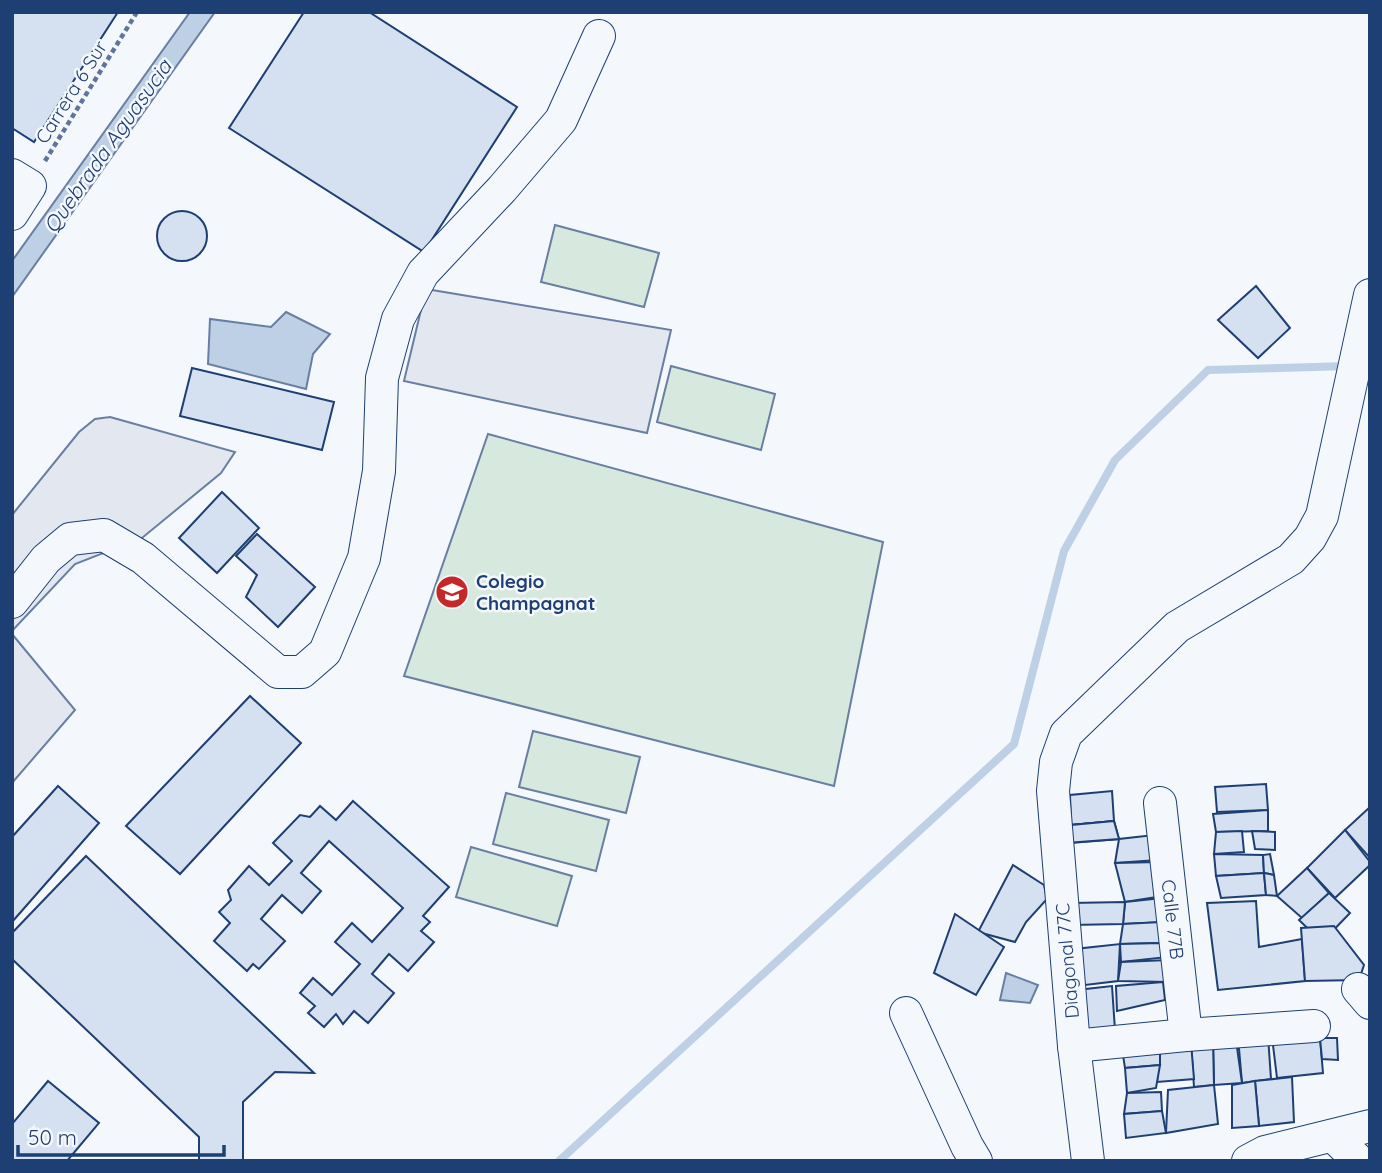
<svg xmlns="http://www.w3.org/2000/svg" width="1382" height="1173" font-family="Quicksand,sans-serif">
<style>
.green{fill:#d7e8df;stroke:#687fa3;stroke-width:2}
.parking{fill:#e3e8f0;stroke:#687fa3;stroke-width:2}
.water{fill:#bed0e5;stroke:#687fa3;stroke-width:2}
.lines{fill:none;stroke-linecap:round;stroke-linejoin:round}
.stream{stroke:#bed0e5;stroke-width:8}
.building{fill:#d5e0f0;stroke:#1d3f73;stroke-width:2}
.minor-casing{stroke:#1d3f73;stroke-width:34}
.path{stroke:#5e769c;stroke-width:4.5;stroke-dasharray:5 3.5;stroke-linecap:butt}
.minor{stroke:#f4f7fb;stroke-width:32}
.labels{text-anchor:middle;dominant-baseline:central;stroke-width:5;stroke-linejoin:round;paint-order:stroke}
.street-label{font-size:19px;fill:#1d3f73;stroke:#f4f7fb}
.poi-label{font-size:19px;font-weight:bold;fill:#1d3f73;stroke:#f4f7fb;text-anchor:start}
.water-label{font-size:21px;font-style:italic;fill:#1d3f73;stroke:#f4f7fb}
</style>
<rect width="100%" height="100%" fill="#f4f7fb"/>
<g class="green">
<polygon points="555,225 659,253 644,307 541,282"/>
<polygon points="671,366 775,394 761,450 657,422"/>
<polygon points="488,434 883,542 834,786 404,676"/>
<polygon points="533,731 640,757 626,813 519,787"/>
<polygon points="506,793 609,820 596,871 493,844"/>
<polygon points="471,847 572,876 557,926 456,897"/>
</g>
<g class="parking">
<polygon points="426,289 671,330 647,433 404,381"/>
<polygon points="110,417 235,452 221,473 142,538 75,564 12,631 12,515 79,432 95,419"/>
<polygon points="12,634 75,710 12,783"/>
</g>
<g class="water">
<polygon points="190,12 215,12 12,297 12,261"/>
<polygon points="286,312 330,334 313,354 306,389 208,364 210,319 271,327"/>
<polygon points="1006,973 1038,985 1030,1003 1000,1000"/>
</g>
<g class="lines">
<polyline class="stream" points="559,1161 1014,744 1064,551 1115,460 1208,370 1349,366"/>
</g>
<g class="building">
<polygon points="12,12 118,12 34,142 12,128"/>
<polygon points="304,12 369,12 517,107 424,252 229,128"/>
<circle cx="182" cy="236" r="25"/>
<polygon points="1256,286 1290,328 1258,358 1218,320"/>
<polygon points="192,368 334,402 322,450 180,416"/>
<polygon points="222,492 259,528 217,573 179,538"/>
<polygon points="257,534 315,587 278,627 246,597 257,575 236,556"/>
<polygon points="250,696 301,743 180,874 126,826"/>
<polygon points="1266,784 1268,810 1217,812 1215,787"/>
<polygon points="58,786 99,823 12,922 12,837"/>
<polygon points="1112,791 1114,821 1071,825 1070,795"/>
<polygon points="353,801 449,887 423,916 430,922 421,931 434,942 408,971 389,954 372,974 394,993 368,1023 354,1011 343,1024 336,1014 324,1027 308,1013 315,1006 300,993 313,978 332,995 360,964 335,942 352,923 372,942 403,908 329,841 301,873 321,891 302,913 282,895 261,919 285,941 259,969 253,964 247,971 214,941 230,923 219,912 231,900 228,890 249,866 269,885 292,861 273,843 300,815 310,817 320,806 336,820"/>
<polygon points="1370,807 1370,858 1345,830"/>
<polygon points="1268,810 1268,831 1216,832 1213,814"/>
<polygon points="1114,821 1119,839 1071,843 1071,825"/>
<polygon points="1114,821 1119,839 1066,843 1071,825"/>
<polygon points="1345,830 1370,862 1370,865 1335,898 1307,868"/>
<polygon points="1242,831 1244,852 1214,854 1216,832"/>
<polygon points="1252,831 1275,832 1275,850 1255,849"/>
<polygon points="1154,835 1158,860 1115,863 1119,839"/>
<polygon points="1214,854 1263,855 1264,873 1216,876"/>
<polygon points="1270,854 1274,875 1264,873 1263,855"/>
<polygon points="86,856 314,1073 275,1072 243,1102 243,1161 199,1161 199,1137 12,959 12,933"/>
<polygon points="1158,862 1163,896 1125,902 1115,863"/>
<polygon points="1013,865 1044,885 1047,899 1026,922 1015,942 978,932"/>
<polygon points="1307,868 1329,893 1302,918 1277,896"/>
<polygon points="1264,873 1266,895 1221,898 1216,876"/>
<polygon points="1264,873 1274,875 1277,896 1266,895"/>
<polygon points="1329,893 1350,913 1322,942 1299,920"/>
<polygon points="1162,898 1166,922 1123,924 1125,902"/>
<polygon points="1256,901 1259,947 1302,939 1305,981 1218,990 1207,903"/>
<polygon points="1125,902 1123,924 1071,925 1070,903"/>
<polygon points="955,914 1004,947 976,995 934,973"/>
<polygon points="1161,922 1162,943 1120,944 1123,924"/>
<polygon points="1334,926 1364,965 1359,980 1305,981 1301,928"/>
<polygon points="1162,943 1168,957 1121,962 1120,944"/>
<polygon points="1120,944 1118,981 1077,986 1075,949"/>
<polygon points="1168,960 1168,982 1118,981 1121,962"/>
<polygon points="1163,982 1165,1000 1117,1011 1116,986"/>
<polygon points="1112,986 1115,1030 1080,1033 1077,990"/>
<polygon points="1268,1036 1271,1079 1242,1083 1238,1037"/>
<polygon points="1272,1037 1320,1038 1323,1073 1277,1078"/>
<polygon points="1320,1038 1337,1038 1338,1060 1322,1059"/>
<polygon points="1236,1040 1242,1083 1214,1085 1213,1041"/>
<polygon points="1213,1041 1214,1085 1194,1087 1191,1043"/>
<polygon points="1191,1043 1194,1079 1157,1082 1160,1044"/>
<polygon points="1160,1044 1160,1065 1125,1068 1122,1049"/>
<polygon points="1160,1065 1156,1088 1127,1093 1125,1068"/>
<polygon points="1292,1077 1294,1122 1259,1126 1255,1081"/>
<polygon points="48,1081 99,1123 67,1161 12,1161 12,1124"/>
<polygon points="1255,1081 1259,1126 1232,1128 1232,1085"/>
<polygon points="1214,1085 1218,1124 1166,1133 1168,1090"/>
<polygon points="1161,1092 1162,1111 1124,1114 1127,1093"/>
<polygon points="1162,1111 1166,1133 1126,1138 1124,1114"/>
</g>
<g class="lines">
<defs>
<g id="minor">
<polyline points="12,175 30,186 12,214"/>
<polyline points="12,602 46,559 70,539 104,535 143,558 278,672 302,672 325,652 364,558 379,471 382,378 398,319 423,273 502,189 561,120 599,36"/>
<path id="s1" d="M 1160,803 L 1186,1035"/>
<polyline points="1358,989 1370,1003"/>
<polyline points="906,1013 967,1146 976,1161"/>
<polyline points="1074,1046 1186,1035 1314,1026"/>
<polyline points="1333,1136 1359,1161"/>
<polyline points="1088,1161 1074,1046 1053,791 1056,762 1066,734 1177,627 1291,559 1310,538 1322,516 1370,295"/>
<polyline points="1248,1161 1265,1152 1370,1126"/>
</g>
</defs>
<use href="#minor" class="minor-casing"/>
<polyline class="path" points="45,161 137,12"/>
<use href="#minor" class="minor"/>
</g>
<defs>
<symbol id="school-disc" viewBox="-11 -11 22 22"><circle r="9.5" fill="#c62828" stroke="#f4f7fb"/><path d="M0-5L7-2L0 1L-7-2ZM-4 1L0 2.5L4 1V4Q0 6-4 4Z" fill="#fff"/></symbol>
</defs>
<g fill-rule="evenodd">
<use href="#school-disc" x="433" y="573" width="38" height="38"/>
</g>
<g class="labels">
<g class="street-label">
<text transform="translate(71 92) rotate(-58)">Carrera 6 Sur</text>
<text stroke="none"><textPath href="#s1" startOffset="117">Calle 77B</textPath></text>
<text transform="translate(1067 961) rotate(-95)">Diagonal 77C</text>
</g>
<g class="poi-label">
<text x="476" y="581">Colegio<tspan x="476" dy="22">Champagnat</tspan></text>
</g>
<g class="water-label">
<text transform="translate(107 146) rotate(-55)">Quebrada Aguasucia</text>
</g>
</g>
<rect width="1382" height="1173" fill="none" stroke="#1d3f73" stroke-width="28"/>
<path d="M18 1145v10h206v-10" fill="none" stroke="#1d3f73" stroke-width="3.5"/>
<text x="28" y="1145" font-size="21" fill="#1d3f73" stroke="#f4f7fb" stroke-width="5" paint-order="stroke">50 m</text>
</svg>
